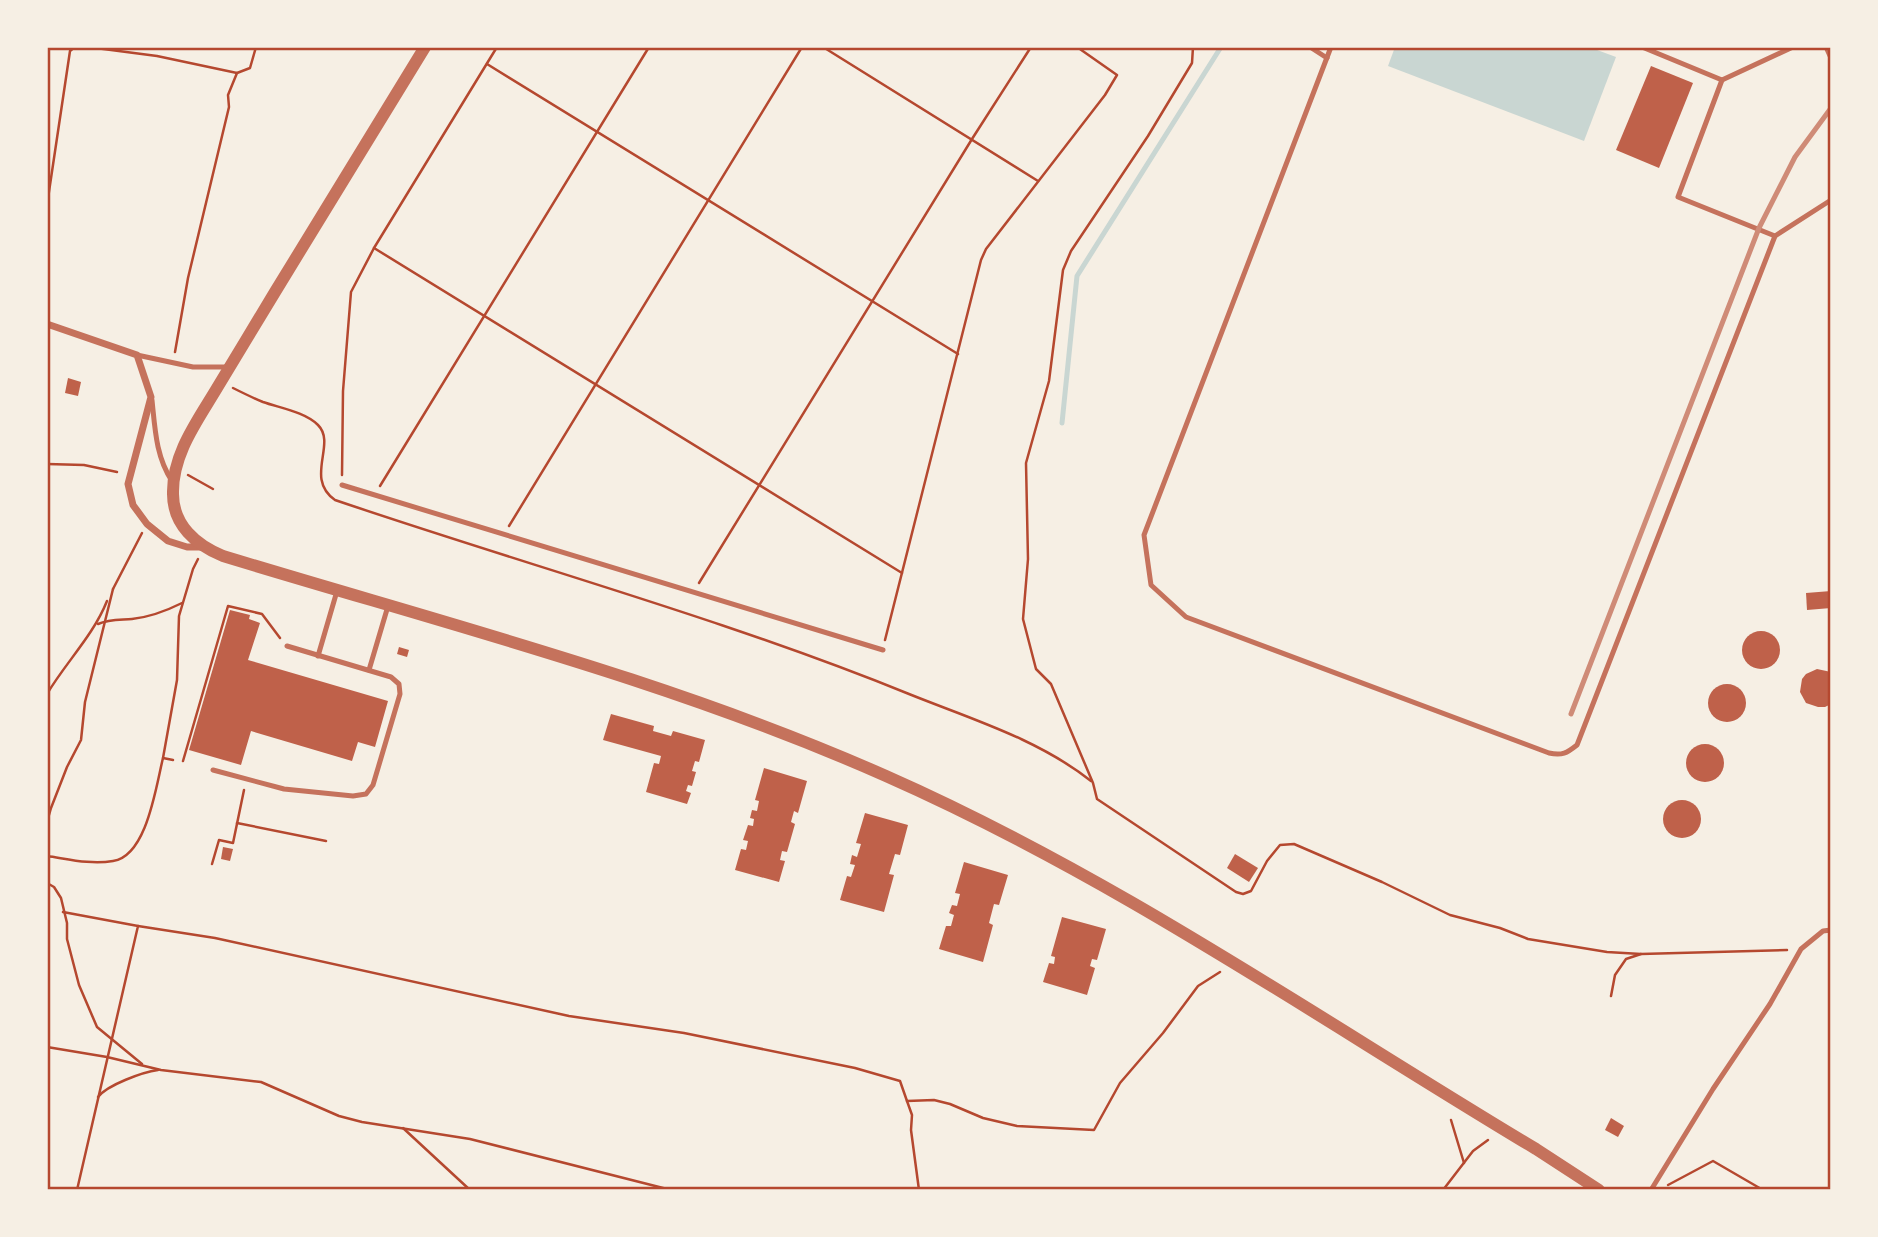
<svg xmlns="http://www.w3.org/2000/svg" width="1878" height="1237" font-family="Lato,sans-serif">
<style>
.water{fill:#c9d6d2}
.lines{fill:none;stroke-linecap:round;stroke-linejoin:round}
.stream{stroke:#c9d6d2;stroke-width:5}
.building{fill:#bf614a}
.path{stroke:#b5482f;stroke-width:2.5}
.service{stroke:#c5725c;stroke-width:5}
.minor{stroke:#c5725c;stroke-width:7}
.tertiary{stroke:#c5725c;stroke-width:12}
.rail{stroke:#cf8b77;stroke-width:5}
.neatline{fill:none;stroke:#b5482f;stroke-width:2.5}
</style>
<rect width="100%" height="100%" fill="#f6efe4"/>
<polygon class="water" points="1395,47 1589,47 1616,57 1584,141 1388,66"/>
<g class="lines">
<polyline class="stream" points="1062,423 1077,276 1221,47"/>
</g>
<g class="building">
<polygon points="1651,66 1693,83 1659,168 1616,150"/>
<polygon points="68,378 81,382 78,396 65,393"/>
<polygon points="1831,591 1831,608 1807,610 1806,593"/>
<polygon points="230,610 250,615 249,619 260,623 248,660 388,701 375,747 358,742 352,761 251,731 241,765 189,750"/>
<circle cx="1761" cy="650" r="19"/>
<polygon points="399,647 409,650 407,657 397,654"/>
<polygon points="1817,669 1831,672 1831,704 1825,707 1818,707 1806,703 1800,692 1802,679 1806,674"/>
<circle cx="1727" cy="703" r="19"/>
<polygon points="611,714 654,726 653,731 671,736 673,731 705,740 699,762 695,761 692,771 696,772 692,786 688,785 686,791 691,793 687,804 646,792 654,763 659,764 661,756 603,740"/>
<circle cx="1705" cy="763" r="19"/>
<polygon points="764,768 807,781 798,813 794,811 791,822 795,824 787,852 782,851 780,860 785,861 779,882 735,870 741,849 746,850 748,841 743,840 748,825 753,826 754,819 750,818 752,810 757,811 759,801 755,800"/>
<circle cx="1682" cy="819" r="19"/>
<polygon points="865,813 908,825 900,855 895,854 889,874 894,875 884,912 840,900 847,876 851,877 855,865 850,864 852,855 857,857 861,844 856,843"/>
<polygon points="223,847 233,849 230,861 221,859"/>
<polygon points="1235,854 1258,868 1249,882 1227,868"/>
<polygon points="964,862 1008,875 999,905 994,904 989,923 993,925 983,962 939,949 946,926 951,926 954,915 949,913 952,905 957,906 960,894 955,893"/>
<polygon points="1062,917 1106,929 1097,960 1092,959 1090,966 1095,968 1087,995 1043,982 1049,963 1054,964 1055,957 1051,956"/>
<polygon points="1611,1118 1624,1126 1618,1137 1605,1130"/>
</g>
<g class="lines">
<g class="path">
<polyline points="88,47 157,56 237,73"/>
<polyline points="823,47 1038,181"/>
<polyline points="1193,47 1192,63 1148,136 1071,251 1063,270 1049,381 1026,463 1028,559 1023,619 1036,669 1051,684 1093,783 1097,799 1236,892 1243,894 1251,891 1267,861 1280,845 1294,844 1382,882 1450,915 1500,928 1528,939 1607,952 1641,954"/>
<polyline points="487,64 958,354"/>
<polyline points="47,205 70,51 75,47"/>
<polyline points="374,248 902,573"/>
<polyline points="175,352 188,278 229,107 228,95 237,73 250,68 256,47"/>
<path d="M 233,388 C 243,393 253,398 263,402 C 280,408 305,412 318,425 C 337,444 304,478 335,500 C 526,565 722,618 909,694 C 971,719 1038,739 1091,781"/>
<polyline points="47,464 84,465 117,472"/>
<polyline points="188,475 213,489"/>
<polyline points="342,475 343,391 351,292 374,248 497,47"/>
<polyline points="380,486 649,47"/>
<polyline points="509,526 802,47"/>
<polyline points="699,583 972,139 1031,47"/>
<polyline points="113,589 142,533"/>
<path d="M 98,624 C 109,619 121,620 132,619 C 150,617 166,611 182,603"/>
<polyline points="885,640 981,260 986,249 1105,95 1117,75 1077,47"/>
<path d="M 47,694 C 66,662 93,636 107,601"/>
<polyline points="173,760 163,758 177,680 179,616 193,569 198,559"/>
<polyline points="183,761 228,606 262,614 280,638"/>
<polyline points="47,822 51,808 67,767 81,740 85,702 113,589"/>
<polyline points="237,823 326,841"/>
<path d="M 47,856 C 68,859 91,865 113,861 C 147,856 156,786 163,758"/>
<polyline points="212,864 219,840 233,843 244,790"/>
<polyline points="47,883 54,887 61,898 67,923 67,939 79,985 97,1027 142,1064"/>
<polyline points="63,912 138,926 77,1190"/>
<polyline points="138,926 215,938 569,1016 684,1033 855,1068 900,1081 907,1101"/>
<polyline points="1611,996 1615,975 1626,959 1641,954 1787,950"/>
<polyline points="47,1047 107,1057 161,1070 261,1082 339,1116 362,1122 470,1139 671,1190"/>
<path d="M 98,1097 C 107,1085 143,1072 158,1070"/>
<polyline points="1451,1120 1464,1163"/>
<polyline points="403,1128 470,1190"/>
<polyline points="1668,1185 1713,1161 1763,1190"/>
<polyline points="919,1190 911,1130 912,1115 907,1101 934,1100 950,1104 983,1118 1017,1126 1094,1130 1120,1083 1163,1033 1198,986 1220,972"/>
<polyline points="1443,1190 1473,1151 1488,1140"/>
</g>
<g class="service">
<polyline points="1310,47 1327,58"/>
<path d="M 1331,47 L 1144,535 L 1151,585 L 1186,617 L 1549,753 C 1562,756 1567,753 1577,745 L 1775,236 L 1831,200"/>
<polyline points="1642,47 1722,80 1793,47"/>
<polyline points="1826,47 1831,58"/>
<polyline points="1722,80 1678,197 1775,236"/>
<polyline points="137,355 193,367 227,367"/>
<path d="M 152,400 C 155,429 156,457 172,481"/>
<polyline points="342,485 883,650"/>
<polyline points="318,656 337,591"/>
<polyline points="369,670 388,606"/>
<polyline points="213,770 284,789 353,796 366,794 373,785 400,694 399,684 391,677 287,646"/>
<polyline points="1651,1190 1713,1089 1770,1004 1801,949 1823,931 1831,930"/>
</g>
<polyline class="minor" points="47,324 137,355 151,397 128,484 133,505 147,524 168,541 187,547 203,547"/>
<path class="tertiary" d="M 425,47 C 375,129 325,211 275,292 C 256,324 236,356 217,388 C 198,420 172,454 173,494 C 173,525 196,545 223,556 C 446,624 672,681 886,776 C 1115,877 1322,1021 1536,1149 L 1599,1190"/>
<polyline class="rail" points="1571,714 1759,228 1795,157 1831,108"/>
</g>
<rect width="1878" height="1237" fill="none" stroke="#f6efe4" stroke-width="98"/>
<rect x="49" y="49" width="1780" height="1139" class="neatline"/>
</svg>
